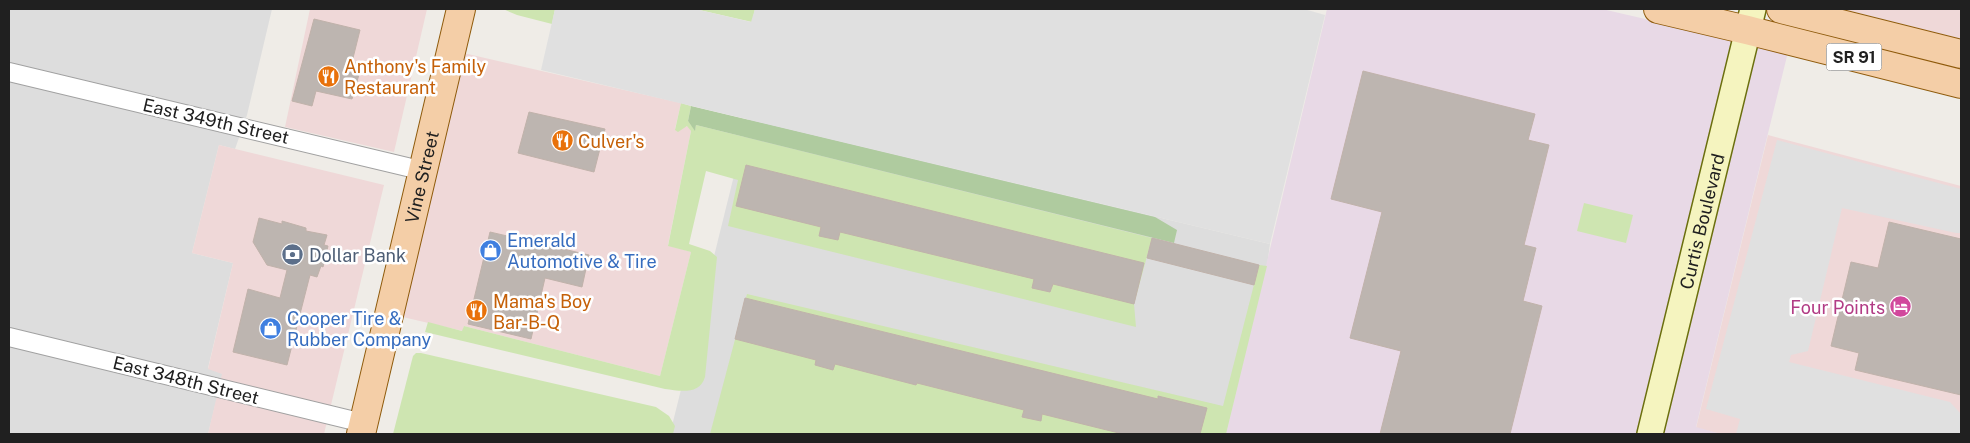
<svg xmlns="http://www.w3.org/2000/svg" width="1970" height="443" font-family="'Public Sans',sans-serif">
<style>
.residential{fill:#ddd}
.commercial{fill:#efd8d8}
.industrial{fill:#e8d9e6}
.grass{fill:#cee5b1}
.forest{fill:#afcb9f}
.parking{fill:#e0e0e0}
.building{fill:#bdb5b0;stroke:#c0b2aa}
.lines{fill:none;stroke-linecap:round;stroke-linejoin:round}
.street-casing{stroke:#a1a1a1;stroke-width:20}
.secondary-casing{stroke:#6b6f0e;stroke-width:28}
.primary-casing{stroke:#8f5b0c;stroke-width:30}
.street{stroke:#fff;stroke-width:18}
.secondary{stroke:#f5f4bf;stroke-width:25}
.primary{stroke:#f4cea7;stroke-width:28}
.labels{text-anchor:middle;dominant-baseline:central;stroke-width:5;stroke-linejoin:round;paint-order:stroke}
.shield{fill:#fff;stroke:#636363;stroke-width:1}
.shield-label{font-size:16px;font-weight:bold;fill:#202020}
.food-label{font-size:18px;fill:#c56008;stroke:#fff;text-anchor:start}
.street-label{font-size:18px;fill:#202020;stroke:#fff}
.shop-label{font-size:18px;fill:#366cbe;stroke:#fff;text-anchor:start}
.service-label{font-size:18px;fill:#4e5e75;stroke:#fff;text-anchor:start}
.hotel-label{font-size:18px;fill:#b23c85;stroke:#fff;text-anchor:end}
</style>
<rect width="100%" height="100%" fill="#efece7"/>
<g class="residential">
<polygon points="9,9 272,9 247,115 235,149 219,145 192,253 233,263 208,368 223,374 208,434 9,434"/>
<polygon points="748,119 1270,244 1267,266 1226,434 670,434"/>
</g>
<g class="commercial">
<polygon points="310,9 427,9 394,152 285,127"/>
<polygon points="1842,9 1961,9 1961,39"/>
<polygon points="459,52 681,103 675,129 688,126 691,131 668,245 691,252 660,376 464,326 463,331 394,315"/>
<polygon points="1768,135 1961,186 1961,434 1721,434 1696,428"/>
<polygon points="219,145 384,185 324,434 208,434 222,374 208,369 233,263 192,253"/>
</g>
<polygon class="industrial" points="1327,9 1602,9 1788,52 1696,427 1721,434 1226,434"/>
<g class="grass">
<polygon points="503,9 555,9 552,24 517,15"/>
<polygon points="695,9 755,9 752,22"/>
<path d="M 681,103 L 691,106 L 688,121 L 695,130 L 696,125 L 1152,238 L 1134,304 L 1136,327 L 728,226 L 738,180 L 706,171 L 689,244 L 710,251 L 717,257 L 705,377 C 700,395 680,391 665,389 L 425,332 L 428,322 L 462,331 L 464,326 L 660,376 L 691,252 L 668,246 L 691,131 L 687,126 L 678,132 L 675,130 Z"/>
<polygon points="1584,203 1633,215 1626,243 1577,231"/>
<polygon points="1259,265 1267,266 1226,434 710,434 747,294 1223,406"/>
<polygon points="416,353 421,353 656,407 669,416 675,426 673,434 393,434 413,356"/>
</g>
<polygon class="forest" points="691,106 1155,217 1177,230 1174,243 696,125 695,131 688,121"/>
<g class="parking">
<polygon points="555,9 695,9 751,22 755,9 1304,9 1325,15 1270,244 541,70"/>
<polygon points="1777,140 1961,189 1961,233 1956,233 1842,208 1808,351 1791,355 1789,362 1950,402 1961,414 1961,434 1736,434 1740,419 1706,409"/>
</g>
<g class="building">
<polygon points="314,19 360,30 352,62 362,64 352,99 316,91 312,106 292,101"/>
<polygon points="1363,71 1535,114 1528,140 1549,145 1524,245 1536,248 1523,301 1542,306 1510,434 1380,434 1401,351 1350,338 1382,212 1331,199"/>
<polygon points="529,112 605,129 594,172 518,153"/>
<polygon points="746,165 1144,263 1134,304 1053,284 1050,292 1032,288 1034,279 840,232 838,240 819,236 821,227 736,206"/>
<polygon points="259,218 282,224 282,221 306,228 306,231 327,235 324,245 328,246 323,267 321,266 317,277 310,275 287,365 233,352 248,289 280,298 287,270 267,265 253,242"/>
<polygon points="1889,222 1961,239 1961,395 1855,370 1859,353 1831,346 1851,262 1878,268"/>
<polygon points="490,232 589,255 582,287 545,278 531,339 468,324"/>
<polygon points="1152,238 1259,265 1254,285 1147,258"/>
<polygon points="745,298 1158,399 1158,396 1207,408 1200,434 1123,434 1042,414 1041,421 1022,417 1024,410 917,383 916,385 835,364 833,370 815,365 816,360 735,339"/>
</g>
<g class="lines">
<defs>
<g id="street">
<polyline points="9,72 424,171"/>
<polyline points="9,337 363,423"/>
</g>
<g id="secondary">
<path id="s1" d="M 1650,434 L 1753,9"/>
</g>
<g id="primary">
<polyline points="1658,9 1747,30 1961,84"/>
<polyline points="1781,9 1961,54"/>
<path id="s2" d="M 361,434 L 461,9"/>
</g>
</defs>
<use href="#street" class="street-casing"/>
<use href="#secondary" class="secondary-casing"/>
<use href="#primary" class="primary-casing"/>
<use href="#street" class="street"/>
<use href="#secondary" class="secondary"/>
<use href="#primary" class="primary"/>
</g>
<defs>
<symbol id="restaurant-disc" viewBox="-11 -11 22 22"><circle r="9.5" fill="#e8710a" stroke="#fff"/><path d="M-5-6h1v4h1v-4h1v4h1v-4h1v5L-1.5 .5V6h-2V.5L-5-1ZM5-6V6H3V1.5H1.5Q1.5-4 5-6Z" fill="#fff"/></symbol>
<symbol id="shop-disc" viewBox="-11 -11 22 22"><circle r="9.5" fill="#3f7fe0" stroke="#fff"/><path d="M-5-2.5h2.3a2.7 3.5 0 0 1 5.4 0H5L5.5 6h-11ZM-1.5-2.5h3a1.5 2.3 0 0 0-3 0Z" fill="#fff"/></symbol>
<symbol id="bank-disc" viewBox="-11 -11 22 22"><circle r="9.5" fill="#5c6f8a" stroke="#fff"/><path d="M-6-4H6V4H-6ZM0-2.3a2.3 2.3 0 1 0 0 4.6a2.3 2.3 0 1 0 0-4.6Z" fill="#fff"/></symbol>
<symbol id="hotel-disc" viewBox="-11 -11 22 22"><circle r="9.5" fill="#d1479c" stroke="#fff"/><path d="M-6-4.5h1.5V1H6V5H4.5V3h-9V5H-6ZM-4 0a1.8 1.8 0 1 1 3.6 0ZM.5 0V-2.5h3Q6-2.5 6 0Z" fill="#fff"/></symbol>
</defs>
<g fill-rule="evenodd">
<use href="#restaurant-disc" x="316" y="64" width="25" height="25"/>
<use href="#restaurant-disc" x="550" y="128" width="25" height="25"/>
<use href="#shop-disc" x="478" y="238" width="25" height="25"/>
<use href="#bank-disc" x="280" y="242" width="25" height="25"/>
<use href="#hotel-disc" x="1888" y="294" width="25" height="25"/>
<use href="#restaurant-disc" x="464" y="298" width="25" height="25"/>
<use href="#shop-disc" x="258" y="316" width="25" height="25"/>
</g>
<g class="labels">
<rect class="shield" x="1826.5" y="43.5" width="55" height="27" rx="4"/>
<g class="shield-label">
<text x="1854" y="57">SR 91</text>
</g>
<g class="food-label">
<text x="344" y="66">Anthony's Family<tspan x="344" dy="21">Restaurant</tspan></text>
<text x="578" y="141">Culver's</text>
<text x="493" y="301">Mama's Boy<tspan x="493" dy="21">Bar-B-Q</tspan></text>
</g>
<g class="street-label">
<text transform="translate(216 121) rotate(13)">East 349th Street</text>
<text stroke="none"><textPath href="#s2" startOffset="264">Vine Street</textPath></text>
<text stroke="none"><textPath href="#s1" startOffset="219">Curtis Boulevard</textPath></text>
<text transform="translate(186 380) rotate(14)">East 348th Street</text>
</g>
<g class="shop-label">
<text x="507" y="240">Emerald<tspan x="507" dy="21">Automotive &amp; Tire</tspan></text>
<text x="287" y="318">Cooper Tire &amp;<tspan x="287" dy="21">Rubber Company</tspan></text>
</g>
<g class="service-label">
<text x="309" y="255">Dollar Bank</text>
</g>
<g class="hotel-label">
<text x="1885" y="307">Four Points</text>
</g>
</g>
<rect width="1970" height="443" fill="none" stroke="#202020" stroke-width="20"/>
</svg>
